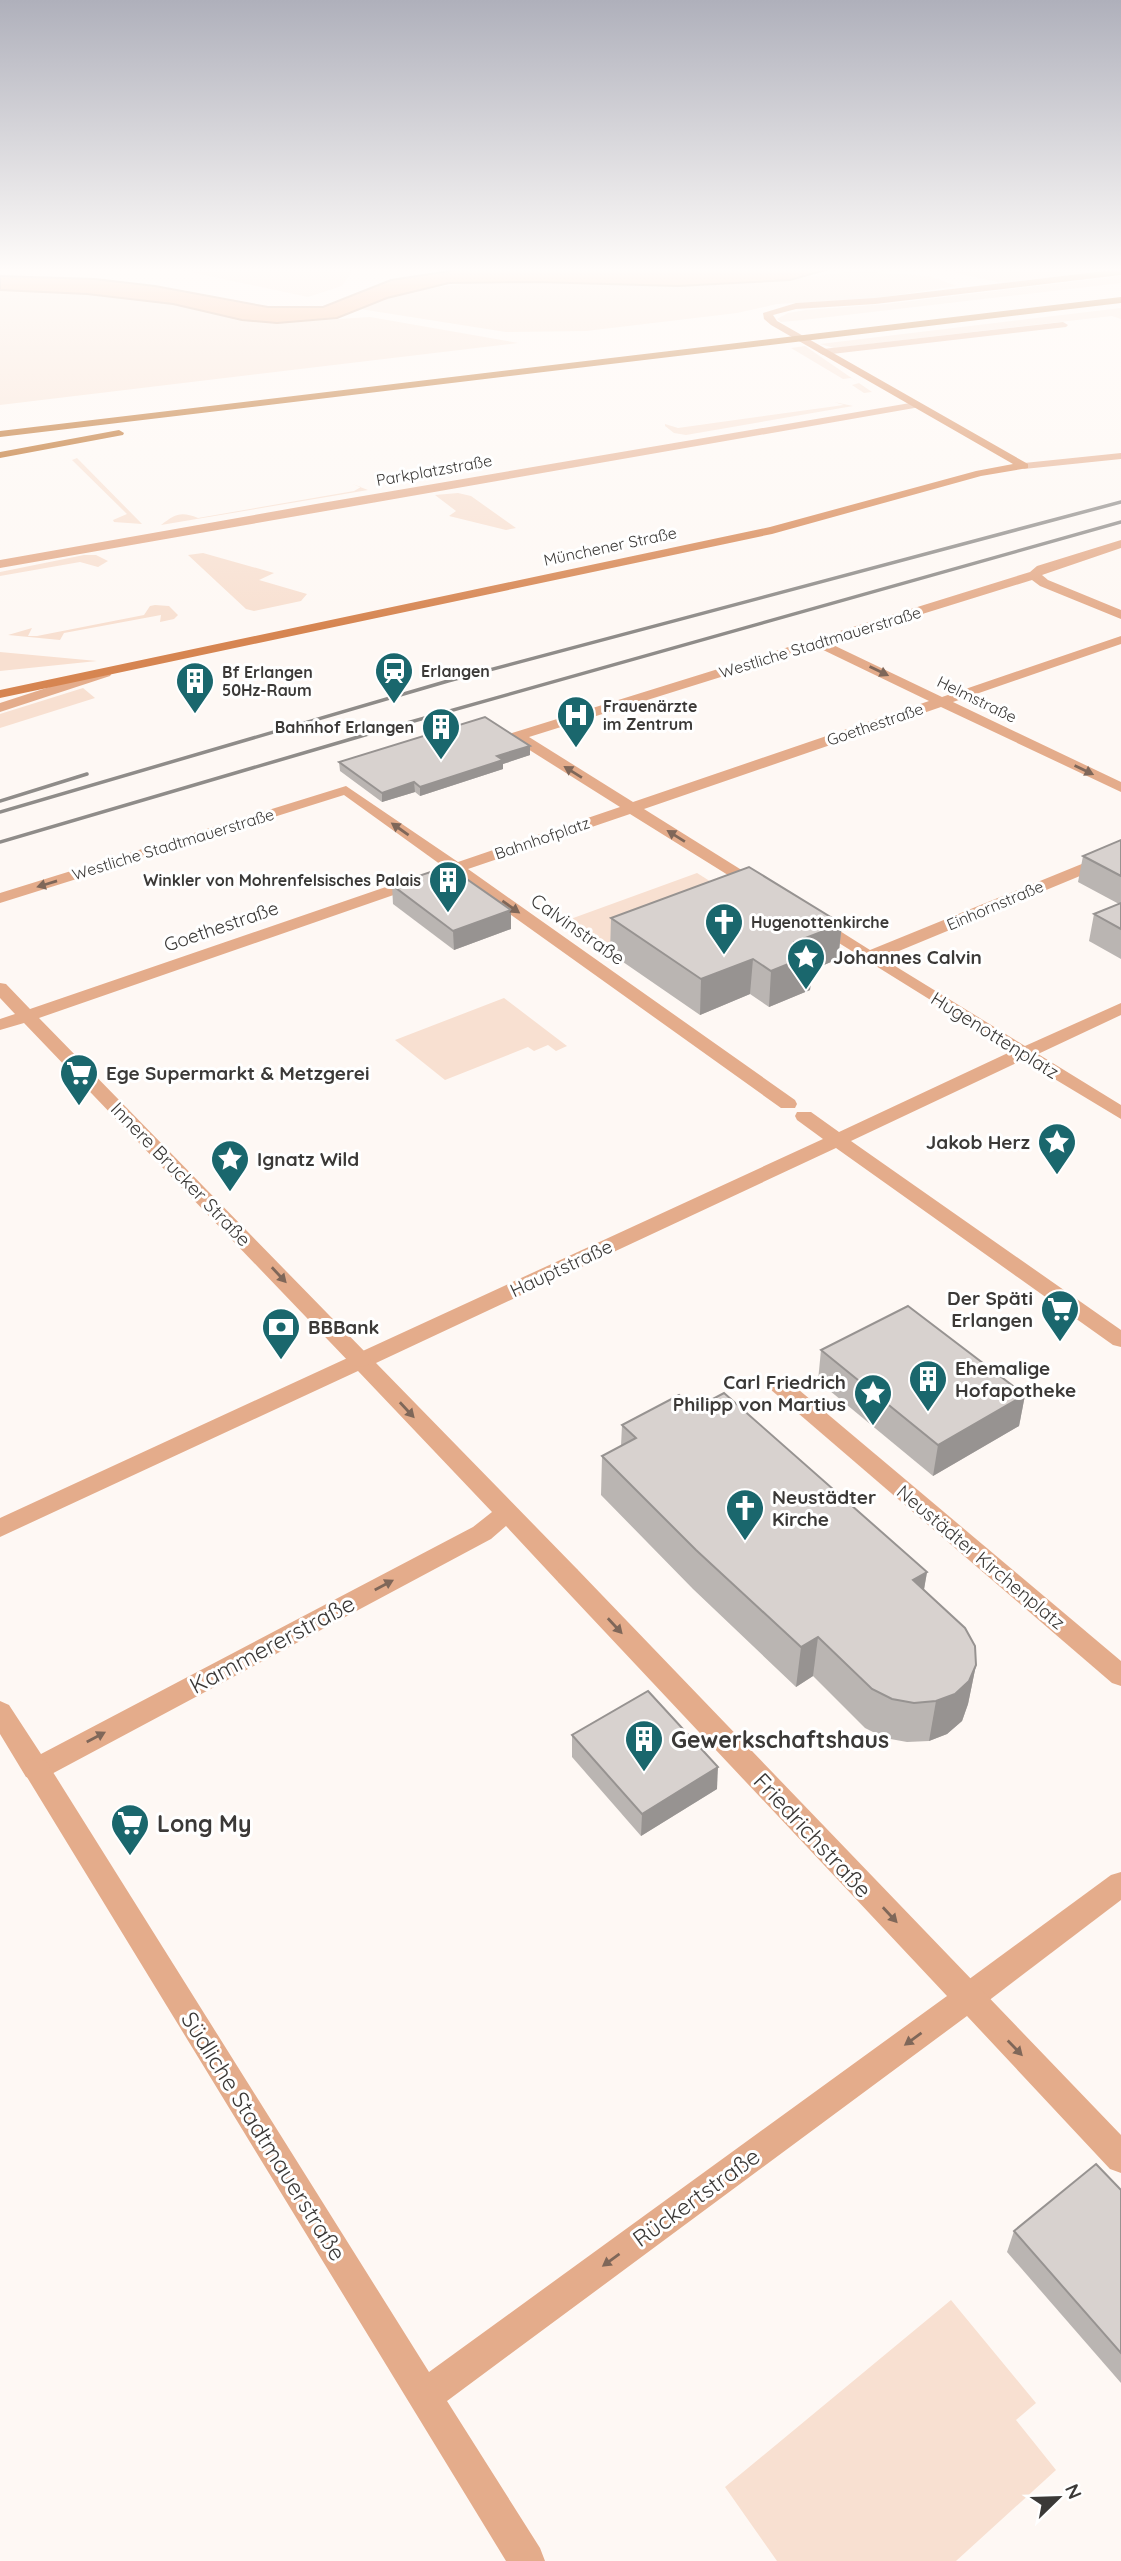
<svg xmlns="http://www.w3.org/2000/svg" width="1121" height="2561" font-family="Quicksand,sans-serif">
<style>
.green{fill:#f8e0d1}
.water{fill:#fba977;stroke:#c18764;stroke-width:2}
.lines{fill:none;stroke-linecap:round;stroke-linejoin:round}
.pedestrian{fill:#e4ac8b;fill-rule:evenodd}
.minor{fill:#e4ac8b;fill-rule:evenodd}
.tertiary{fill:#e4ac8b;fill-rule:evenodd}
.secondary{fill:#d68551;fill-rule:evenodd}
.motorway{fill:#b05502;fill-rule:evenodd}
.rail{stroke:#8f8c89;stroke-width:3.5}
.wall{fill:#bab5b2}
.shaded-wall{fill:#979391}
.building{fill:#d8d2cf;stroke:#979391;stroke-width:2}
.oneway{fill:#7f6759}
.labels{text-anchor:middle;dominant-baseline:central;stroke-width:6;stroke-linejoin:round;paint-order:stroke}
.far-street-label{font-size:16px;fill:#3b3937;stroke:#fff}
.far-poi-label{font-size:16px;font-weight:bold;fill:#3b3937;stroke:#fff;text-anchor:start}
.street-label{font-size:19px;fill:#3b3937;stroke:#fff}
.poi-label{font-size:19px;font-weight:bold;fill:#3b3937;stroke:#fff;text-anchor:start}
.near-street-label{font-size:23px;fill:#3b3937;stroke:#fff}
.near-poi-label{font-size:23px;font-weight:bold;fill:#3b3937;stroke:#fff;text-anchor:start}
</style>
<rect width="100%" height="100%" fill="#fef8f4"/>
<g class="green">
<polygon points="176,269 354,269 342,286 308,297"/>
<polygon points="939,269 1121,269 1002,283"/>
<path d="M 854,271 L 929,276 L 957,286 L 871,299 L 777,304 L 737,313 L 586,331 L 506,332 L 360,309 C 463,265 570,287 678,286 C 737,286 796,279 854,271 Z"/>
<polygon points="1121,276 1121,283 803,320 781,322 777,319 788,313 806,310 886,304"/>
<polygon points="0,290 87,294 173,304 242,320 277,323 370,317 518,343 0,405"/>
<polygon points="1121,308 1121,319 1112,316 834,348 820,344"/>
<polygon points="805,346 872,392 864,393 852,385 859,383 851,378 843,379 791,348"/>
<polygon points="834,402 853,406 686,435 674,433 665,426 665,424 678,428 844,405"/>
<polygon points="77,458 142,524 114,522 113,520 127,514 72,460"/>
<path d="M 352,484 L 368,490 L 161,525 C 175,514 181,511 198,518 L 354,491 L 361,487 Z"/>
<polygon points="458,493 471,496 516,528 506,530 449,516 456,511 435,495"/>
<polygon points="203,553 274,573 259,580 307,594 301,601 254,611 246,609 188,555"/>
<polygon points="84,555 96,555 108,561 98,567 80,562 0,576 0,572"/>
<polygon points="155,605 169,606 178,615 174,619 160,622 161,615 64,633 60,640 8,635 32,628 28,636 37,636 144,615 150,606"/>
<polygon points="0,652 97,661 0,671"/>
<polygon points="83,688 95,698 0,728 0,714"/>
<polygon points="697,873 743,902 610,953 565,921"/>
<polygon points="504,998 567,1046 556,1051 548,1045 534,1051 528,1047 445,1080 395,1040"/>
<polygon points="951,2300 1036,2403 1016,2420 1056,2470 956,2561 777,2561 725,2487"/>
</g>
<polygon class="water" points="463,269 829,269 790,280 678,286 536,282 449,283 387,298 337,318 277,323 242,320 173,304 87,294 0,290 0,276 95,279 155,286 268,307 323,307 391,280"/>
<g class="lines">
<g class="pedestrian">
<polygon points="1121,1003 1121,1015 1038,1054 1121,1105 1121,1119 1023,1060 851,1141 1121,1330 1121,1347 1113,1345 836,1148 376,1363 577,1569 580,1576 577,1583 568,1585 559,1583 506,1526 491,1539 46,1777 36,1780 26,1777 0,1734 0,1701 9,1705 41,1754 473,1527 492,1512 358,1371 0,1537 0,1518 823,1139 797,1120 795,1116 797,1112 811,1112 839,1132 1010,1052 984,1036 981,1032 984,1028 996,1028 1025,1046"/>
<polygon points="778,1376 786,1379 1121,1661 1121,1686 1112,1683 770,1389 767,1384 770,1379"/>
<polygon points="1121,1872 1121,1900 979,2008 968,2012 957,2008 953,1998 957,1988 1111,1875"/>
</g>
<g class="minor">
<polygon points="1063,322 1068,325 1066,327 823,355 818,352 823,349"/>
<polygon points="916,402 920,403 920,407 0,568 0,560 316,504"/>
<polygon points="1121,453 1121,459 1024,469 1019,466 1024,463"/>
<path d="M 1121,540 L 1121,548 L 1042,575 L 1048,580 L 1121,610 L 1121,619 L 1040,586 L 1032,580 L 829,643 L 942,697 L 1121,636 L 1121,644 L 953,702 L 1121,782 L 1121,792 L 941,707 L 644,809 L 764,884 L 766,887 L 764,890 L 752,890 L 630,814 L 468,869 L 795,1100 L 797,1104 L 795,1108 L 781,1108 L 454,874 L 39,1018 L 368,1355 L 371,1360 L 368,1365 L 360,1367 L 352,1365 L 24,1023 L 0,1030 L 0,1019 L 15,1014 L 0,998 L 0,983 L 6,984 L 30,1009 L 444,867 L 344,795 L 0,903 L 0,893 L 346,786 L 458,862 L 620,807 L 512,739 L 512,733 L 1030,572 L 1037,566 ZM 817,647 L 929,701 L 633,802 L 529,737 Z"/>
<polygon points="1121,848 1121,859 882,958 996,1028 999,1032 990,1037 810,925 818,920 824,921 870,950"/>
<polygon points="568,1567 577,1569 1121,2135 1121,2173 1110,2169 967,2016 447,2401 540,2548 545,2561 506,2561 22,1769 26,1761 36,1758 46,1761 429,2372 947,1996 559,1583 556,1576 559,1569"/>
</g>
<polygon class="tertiary" points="105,669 112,673 110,676 0,712 0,703"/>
<polygon class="secondary" points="1121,269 1121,275 875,304 796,309 773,315 777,321 1028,464 1028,468 981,476 772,534 0,698 0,690 770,527 976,471 1013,464 771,325 764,319 763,313 796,303 875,298"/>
<g class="motorway">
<polygon points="1121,297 1121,303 0,437 0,431"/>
<polygon points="119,430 124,433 123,435 0,458 0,452"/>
</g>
<g class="rail">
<polyline points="0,801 87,774"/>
<polyline points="0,812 448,681 1121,502"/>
<polyline points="0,842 382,730 1121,522"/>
</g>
</g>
<g class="wall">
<polygon points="530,746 530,755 503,764 503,769 420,796 415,792 382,802 340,771 339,762"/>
<polygon points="1121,840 1121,959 1089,941 1094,914 1119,904 1078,882 1083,856"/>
<polygon points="392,885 511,910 511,929 454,950 393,904"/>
<polygon points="611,918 842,924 838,959 812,970 810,990 769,1007 750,994 700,1015 610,953"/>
<polygon points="821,1350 1025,1395 1019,1426 933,1476 818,1381"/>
<polygon points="694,1409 927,1572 924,1590 976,1665 968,1704 962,1721 947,1734 929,1741 907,1742 885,1738 865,1728 813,1676 796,1687 693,1589 601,1495 602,1456 621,1446 622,1425"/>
<polygon points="572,1735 717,1789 641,1836 572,1757"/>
<polygon points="1121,2190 1121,2383 1007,2252 1014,2231"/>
</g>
<g class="shaded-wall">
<polygon points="530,746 530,755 503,764 503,769 420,796 420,787 497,756"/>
<polygon points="414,782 415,792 382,802 382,793"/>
<polygon points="511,910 511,929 454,950 453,931"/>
<polygon points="842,924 838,959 812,970 810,990 769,1007 771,971 795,942"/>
<polygon points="753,959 750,994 700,1015 701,979"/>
<polygon points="1025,1395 1019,1426 933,1476 938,1445"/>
<polygon points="927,1572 920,1611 913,1580"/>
<polygon points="818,1637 813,1676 796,1687 801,1647"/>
<polygon points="976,1665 968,1704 962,1721 947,1734 929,1741 936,1701"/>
<polygon points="718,1767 717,1789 641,1836 642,1814"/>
</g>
<g class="building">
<polygon points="485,717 530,746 497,756 503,760 420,787 414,782 382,793 339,762"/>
<polygon points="1121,840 1121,876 1083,856"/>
<polygon points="448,866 511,910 453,931 392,885"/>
<polygon points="749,867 842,924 795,942 813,954 771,971 753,959 701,979 611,918"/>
<polygon points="1121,903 1121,929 1094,914"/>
<polygon points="908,1306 1025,1395 938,1445 821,1350"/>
<polygon points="724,1393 927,1572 913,1580 965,1628 975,1646 976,1665 969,1681 955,1694 936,1701 914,1703 892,1699 872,1689 818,1637 801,1647 696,1550 602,1456 636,1438 622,1425 679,1395 694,1409"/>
<polygon points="648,1691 718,1767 642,1814 572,1735"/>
<polygon points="1096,2164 1121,2190 1121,2353 1014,2231"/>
</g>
<defs><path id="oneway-solid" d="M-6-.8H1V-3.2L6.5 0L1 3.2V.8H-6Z" transform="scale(1.75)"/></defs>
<g class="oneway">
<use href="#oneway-solid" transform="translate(879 671) rotate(26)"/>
<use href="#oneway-solid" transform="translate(1084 770) rotate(26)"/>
<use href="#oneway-solid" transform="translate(573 772) rotate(-148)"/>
<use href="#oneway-solid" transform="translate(400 829) rotate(-145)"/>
<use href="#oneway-solid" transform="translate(676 836) rotate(-148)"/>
<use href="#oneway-solid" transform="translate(47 884) rotate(163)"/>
<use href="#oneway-solid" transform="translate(511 907) rotate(35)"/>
<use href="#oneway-solid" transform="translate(279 1275) rotate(47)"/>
<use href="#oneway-solid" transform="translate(407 1410) rotate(47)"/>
<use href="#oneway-solid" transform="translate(384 1585) rotate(-28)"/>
<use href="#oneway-solid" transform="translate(615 1626) rotate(47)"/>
<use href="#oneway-solid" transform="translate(96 1737) rotate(-28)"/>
<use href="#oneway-solid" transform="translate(890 1915) rotate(47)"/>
<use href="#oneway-solid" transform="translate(913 2039) rotate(144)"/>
<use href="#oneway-solid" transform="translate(1015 2048) rotate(46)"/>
<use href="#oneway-solid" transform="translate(611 2260) rotate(144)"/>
</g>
<linearGradient id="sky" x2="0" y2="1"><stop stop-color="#afb0bb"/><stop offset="0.43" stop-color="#fffcfa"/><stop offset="1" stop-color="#fffcfa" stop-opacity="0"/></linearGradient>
<rect width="1121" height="627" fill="url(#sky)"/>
<defs>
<symbol id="station-pin" viewBox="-11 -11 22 30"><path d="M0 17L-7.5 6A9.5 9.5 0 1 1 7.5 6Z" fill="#1a676d" stroke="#fff"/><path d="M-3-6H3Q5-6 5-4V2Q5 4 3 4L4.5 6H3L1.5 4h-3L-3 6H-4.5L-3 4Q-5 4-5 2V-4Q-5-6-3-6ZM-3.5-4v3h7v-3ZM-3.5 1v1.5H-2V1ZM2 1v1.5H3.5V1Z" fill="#fff"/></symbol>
<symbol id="building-pin" viewBox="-11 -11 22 30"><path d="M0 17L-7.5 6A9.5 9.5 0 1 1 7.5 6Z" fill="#1a676d" stroke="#fff"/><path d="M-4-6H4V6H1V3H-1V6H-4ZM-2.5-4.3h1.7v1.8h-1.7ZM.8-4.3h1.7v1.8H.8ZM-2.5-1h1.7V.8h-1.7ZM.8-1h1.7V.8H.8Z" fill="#fff"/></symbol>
<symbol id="hospital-pin" viewBox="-11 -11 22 30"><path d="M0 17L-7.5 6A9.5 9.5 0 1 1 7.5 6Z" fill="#1a676d" stroke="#fff"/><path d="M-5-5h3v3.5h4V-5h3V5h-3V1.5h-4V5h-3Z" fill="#fff"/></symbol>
<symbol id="church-pin" viewBox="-11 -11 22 30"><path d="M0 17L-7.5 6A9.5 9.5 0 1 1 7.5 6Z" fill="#1a676d" stroke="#fff"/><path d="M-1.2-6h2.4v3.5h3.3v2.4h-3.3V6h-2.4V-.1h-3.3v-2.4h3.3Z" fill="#fff"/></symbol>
<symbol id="sight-pin" viewBox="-11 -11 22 30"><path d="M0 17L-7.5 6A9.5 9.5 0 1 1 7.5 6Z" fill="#1a676d" stroke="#fff"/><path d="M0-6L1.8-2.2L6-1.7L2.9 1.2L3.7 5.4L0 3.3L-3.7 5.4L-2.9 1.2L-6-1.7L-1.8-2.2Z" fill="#fff"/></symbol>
<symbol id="supermarket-pin" viewBox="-11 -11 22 30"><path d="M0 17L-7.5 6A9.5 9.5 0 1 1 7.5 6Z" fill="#1a676d" stroke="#fff"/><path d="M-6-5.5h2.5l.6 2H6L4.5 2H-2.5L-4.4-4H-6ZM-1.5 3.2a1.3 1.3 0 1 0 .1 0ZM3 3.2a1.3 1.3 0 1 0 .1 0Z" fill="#fff"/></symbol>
<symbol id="bank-pin" viewBox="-11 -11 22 30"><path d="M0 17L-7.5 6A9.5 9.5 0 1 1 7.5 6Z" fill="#1a676d" stroke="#fff"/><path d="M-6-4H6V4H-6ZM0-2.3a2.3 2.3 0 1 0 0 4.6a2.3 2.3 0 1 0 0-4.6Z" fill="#fff"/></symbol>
</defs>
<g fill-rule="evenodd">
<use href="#station-pin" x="372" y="649" width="44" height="60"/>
<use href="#building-pin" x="173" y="659" width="44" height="60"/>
<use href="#hospital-pin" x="554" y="693" width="44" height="60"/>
<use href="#building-pin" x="419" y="705" width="44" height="60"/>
<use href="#building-pin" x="426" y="858" width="44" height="60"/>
<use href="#church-pin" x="702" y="900" width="44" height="60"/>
<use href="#sight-pin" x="784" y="935" width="44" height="60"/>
<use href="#supermarket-pin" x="57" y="1051" width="44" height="60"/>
<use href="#sight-pin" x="1035" y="1120" width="44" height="60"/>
<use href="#sight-pin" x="208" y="1137" width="44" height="60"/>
<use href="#supermarket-pin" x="1038" y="1287" width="44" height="60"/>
<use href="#bank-pin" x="259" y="1305" width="44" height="60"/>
<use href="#building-pin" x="906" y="1357" width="44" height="60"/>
<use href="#sight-pin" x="851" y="1371" width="44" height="60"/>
<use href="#church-pin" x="723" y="1486" width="44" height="60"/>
<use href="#building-pin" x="622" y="1717" width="44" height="60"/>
<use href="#supermarket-pin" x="108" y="1801" width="44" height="60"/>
</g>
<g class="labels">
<g class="far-street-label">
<text transform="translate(434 470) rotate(-10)">Parkplatzstraße</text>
<text transform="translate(610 546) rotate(-12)">Münchener Straße</text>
<text transform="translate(820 642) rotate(-17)">Westliche Stadtmauerstraße</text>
<text transform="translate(977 699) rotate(26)">Helmstraße</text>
<text transform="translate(875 724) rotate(-19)">Goethestraße</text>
<text transform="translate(542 838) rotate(-19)">Bahnhofplatz</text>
<text transform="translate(173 844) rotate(-17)">Westliche Stadtmauerstraße</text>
<text transform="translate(995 905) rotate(-23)">Einhornstraße</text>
</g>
<g class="far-poi-label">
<text x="421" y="671">Erlangen</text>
<text x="222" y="672">Bf Erlangen<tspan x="222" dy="18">50Hz-Raum</tspan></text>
<text x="603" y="706">Frauenärzte<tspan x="603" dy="18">im Zentrum</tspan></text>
<text x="414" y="727" text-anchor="end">Bahnhof Erlangen</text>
<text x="421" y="880" text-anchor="end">Winkler von Mohrenfelsisches Palais</text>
<text x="751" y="922">Hugenottenkirche</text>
</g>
<g class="street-label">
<text transform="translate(221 926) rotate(-19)">Goethestraße</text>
<text transform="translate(578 929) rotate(35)">Calvinstraße</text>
<text transform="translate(995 1035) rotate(32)">Hugenottenplatz</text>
<text transform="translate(181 1174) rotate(46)">Innere Brucker Straße</text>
<text transform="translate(561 1268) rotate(-25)">Hauptstraße</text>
<text transform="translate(981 1557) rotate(40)">Neustädter Kirchenplatz</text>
</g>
<g class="poi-label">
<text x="833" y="957">Johannes Calvin</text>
<text x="106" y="1073">Ege Supermarkt &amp; Metzgerei</text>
<text x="1030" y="1142" text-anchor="end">Jakob Herz</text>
<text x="257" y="1159">Ignatz Wild</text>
<text x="1033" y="1298" text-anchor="end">Der Späti<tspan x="1033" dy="22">Erlangen</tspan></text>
<text x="308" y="1327">BBBank</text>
<text x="955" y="1368">Ehemalige<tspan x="955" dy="22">Hofapotheke</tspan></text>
<text x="846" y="1382" text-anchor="end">Carl Friedrich<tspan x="846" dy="22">Philipp von Martius</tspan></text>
<text x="772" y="1497">Neustädter<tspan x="772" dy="22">Kirche</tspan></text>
</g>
<g class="near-street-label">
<text transform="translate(272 1644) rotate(-28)">Kammererstraße</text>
<text transform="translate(813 1835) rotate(47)">Friedrichstraße</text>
<text transform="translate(264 2136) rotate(58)">Südliche Stadtmauerstraße</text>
<text transform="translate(696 2197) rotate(-36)">Rückertstraße</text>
</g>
<g class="near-poi-label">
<text x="671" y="1739">Gewerkschaftshaus</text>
<text x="157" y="1823">Long My</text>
</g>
</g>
<g transform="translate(1058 2498) rotate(67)" stroke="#ffffff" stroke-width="5" paint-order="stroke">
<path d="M0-5L12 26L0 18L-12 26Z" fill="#3b3937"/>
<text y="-10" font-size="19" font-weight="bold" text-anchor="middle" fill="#3b3937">N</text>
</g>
</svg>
